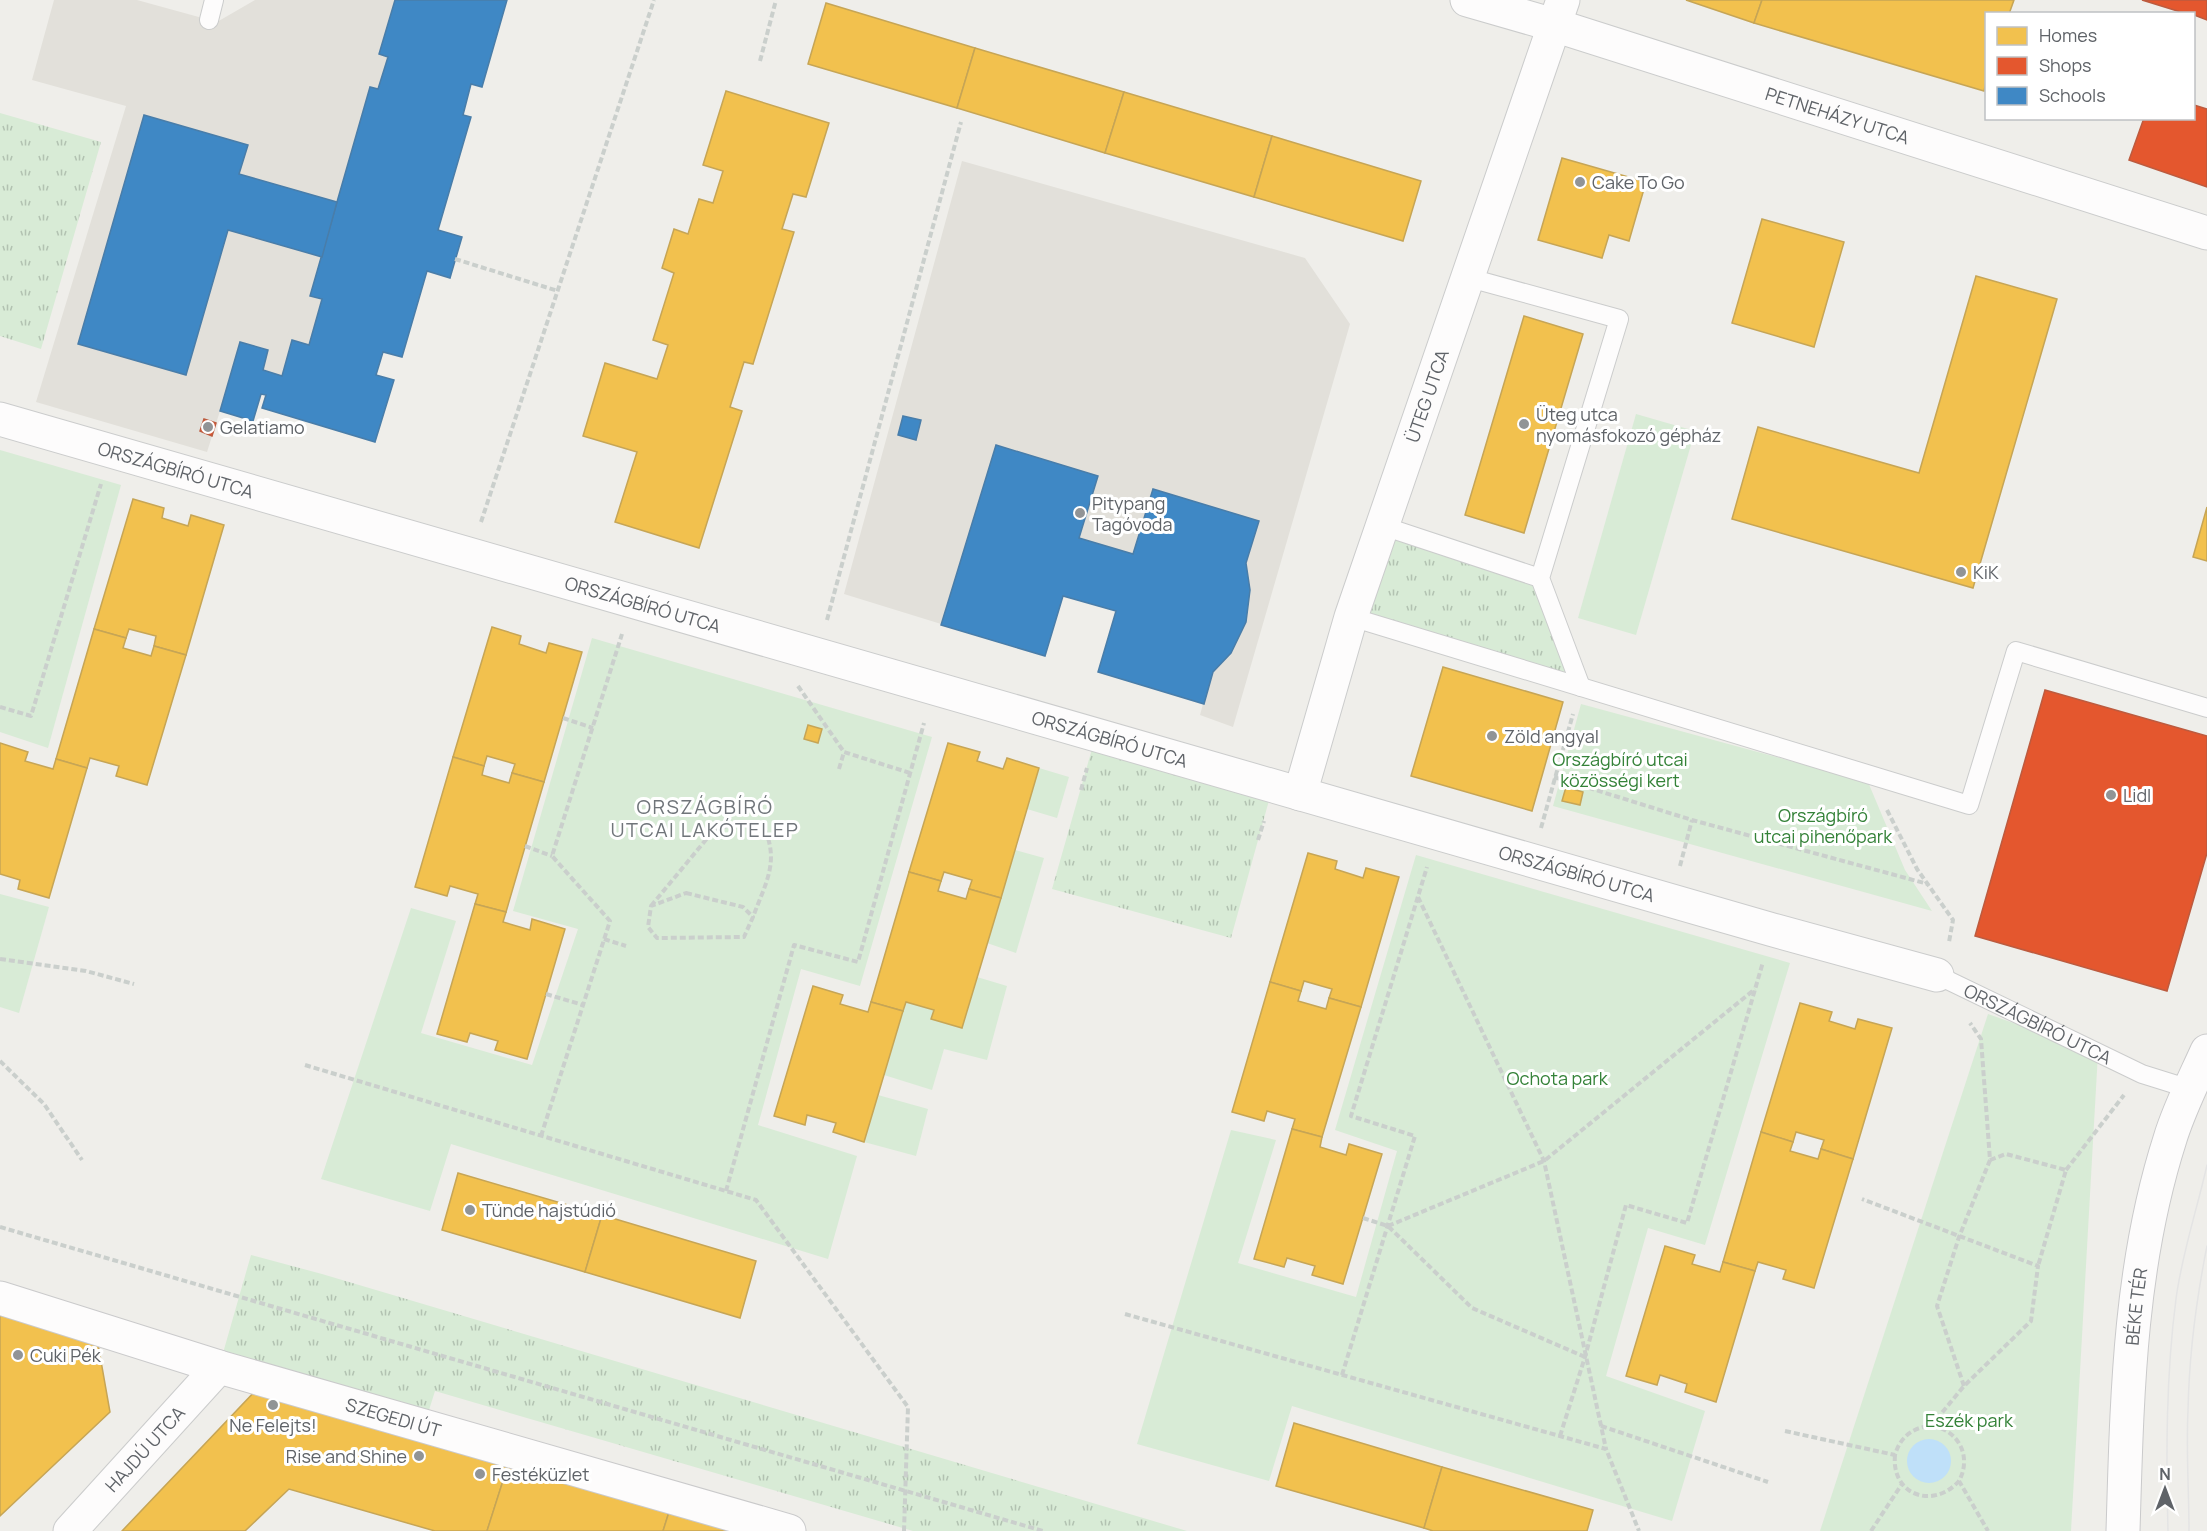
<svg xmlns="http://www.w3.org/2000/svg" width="2207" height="1531" font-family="Manrope,sans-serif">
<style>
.education{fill:#e2e0da}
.grass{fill:url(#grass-tufts)}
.green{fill:#d8ebd6}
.water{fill:#bfe0f9}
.homes{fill:#f2c14e;stroke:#c6a556;stroke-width:1.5}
.shops{fill:#e4572e;stroke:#bc5b3f;stroke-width:1.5}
.schools{fill:#3f88c5;stroke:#497da9;stroke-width:1.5}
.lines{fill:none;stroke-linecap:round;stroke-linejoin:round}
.lane-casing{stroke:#cbcccc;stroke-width:20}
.street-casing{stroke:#cbcccc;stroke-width:35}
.secondary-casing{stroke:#cacacb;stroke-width:35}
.path{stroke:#cacfcc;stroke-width:4;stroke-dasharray:6 3;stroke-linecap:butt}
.lane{stroke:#fdfcfc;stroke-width:18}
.street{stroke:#fdfcfc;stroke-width:33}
.secondary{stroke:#fdfcfc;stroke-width:33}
.tram{stroke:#e4e4e4;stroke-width:1.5}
.poi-dot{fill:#919496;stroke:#fff;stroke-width:2}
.labels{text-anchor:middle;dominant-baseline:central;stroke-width:6;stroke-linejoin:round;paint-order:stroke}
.street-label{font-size:18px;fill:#5f6368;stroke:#fff}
.poi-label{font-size:18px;fill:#5f6368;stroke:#fff;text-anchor:start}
.park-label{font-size:18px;fill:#348238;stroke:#fff}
.neighbourhood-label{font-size:20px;letter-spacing:1.5px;fill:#70757a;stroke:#fff}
</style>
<defs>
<pattern id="grass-tufts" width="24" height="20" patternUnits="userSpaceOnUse" patternTransform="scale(1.5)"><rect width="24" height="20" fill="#d8ebd6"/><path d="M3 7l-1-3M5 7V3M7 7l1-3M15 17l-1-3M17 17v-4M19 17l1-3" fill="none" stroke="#b2c2b1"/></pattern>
</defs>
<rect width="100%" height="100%" fill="#efeeea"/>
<g class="education">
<polygon points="54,0 137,0 217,22 255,0 507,0 482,87 471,84 463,114 471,117 438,230 450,278 427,271 402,357 383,352 376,375 394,380 375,442 262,408 265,395 262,394 253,421 220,411 207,452 36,402 126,106 32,80"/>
<polygon points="962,161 1305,258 1350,324 1233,727 1200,715 1203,704 1098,672 1116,611 1063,596 1045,656 844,594"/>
</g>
<g class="grass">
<polygon points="0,113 101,142 41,349 0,336"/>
<polygon points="1383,526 1540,578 1581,687 1351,617"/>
<polygon points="1096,735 1273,786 1231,938 1052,889"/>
<polygon points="251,1255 322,1274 1187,1531 913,1531 435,1391 424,1426 219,1367"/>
</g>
<g class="green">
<polygon points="1636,414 1695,431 1636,635 1578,618"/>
<polygon points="0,450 121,485 48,748 0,732"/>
<polygon points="592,638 932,737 860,986 801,969 758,1125 857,1156 828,1259 451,1144 430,1211 321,1179 411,908 456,921 421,1033 532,1065 578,929 513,911"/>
<polygon points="1581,704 1868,782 1905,870 1932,911 1553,806"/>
<polygon points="1039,768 1069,777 1057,818 1027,809"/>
<polygon points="1015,850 1044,858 1016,953 987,943"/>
<polygon points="1416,855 1790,963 1705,1245 1648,1228 1606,1376 1705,1411 1672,1521 1292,1406 1269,1481 1137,1444 1231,1130 1276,1140 1238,1263 1356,1297 1397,1151 1335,1130"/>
<polygon points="0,894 49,907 19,1013 0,1007"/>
<polygon points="977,977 1007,986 987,1060 944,1049 932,1090 884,1075 906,1002 934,1010 931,1019 962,1028"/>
<polygon points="1988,1014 2098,1053 2071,1531 1820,1531"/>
<polygon points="878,1095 928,1109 916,1156 864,1142"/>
</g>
<circle class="water" cx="1929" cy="1461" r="22"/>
<g class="homes">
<polygon points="1686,0 1762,0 1754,23"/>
<polygon points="1762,0 2014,0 2009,14 1986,14 1986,82 1984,91 1754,23"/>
<polygon points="826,3 975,48 957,108 808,64"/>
<polygon points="975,48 1124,92 1105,153 957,108"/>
<polygon points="726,91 829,123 806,197 793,194 782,229 794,232 753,364 744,362 730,407 742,411 699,548 615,522 637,452 583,436 605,363 657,379 668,345 653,340 674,273 662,268 674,229 688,234 699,199 713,203 723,171 703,165"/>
<polygon points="1124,92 1272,136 1254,197 1105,153"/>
<polygon points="1272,136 1421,181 1403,241 1254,197"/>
<polygon points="1562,158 1646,182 1629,241 1609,235 1602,258 1538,240"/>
<polygon points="1762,219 1844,242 1814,347 1732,323"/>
<polygon points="1976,276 2057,299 1973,588 1732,519 1758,427 1919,473"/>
<polygon points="1524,316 1583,334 1524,533 1465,515"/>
<polygon points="133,499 164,508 162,518 188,526 191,515 224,525 186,655 154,646 156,636 129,629 126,638 94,629"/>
<polygon points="2207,507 2207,561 2193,557"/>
<polygon points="492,627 521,636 519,644 546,653 549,643 582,652 544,782 512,773 515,764 487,756 484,766 453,757"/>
<polygon points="94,629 126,638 123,648 151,656 154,646 186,655 147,785 116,776 119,766 90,758 87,768 56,759"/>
<polygon points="1443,667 1563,702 1532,811 1411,776"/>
<polygon points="808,725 822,729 818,743 804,739"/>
<polygon points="0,743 28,752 25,761 53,769 56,759 87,768 49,898 18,889 20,880 0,874"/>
<polygon points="948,743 980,752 977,761 1003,769 1007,758 1039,768 1001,898 969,889 972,880 944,872 941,881 909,872"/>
<polygon points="453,757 484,766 482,775 509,783 512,773 544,782 506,912 475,904 478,894 450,886 447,896 415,887"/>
<polygon points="1566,787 1583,792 1580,805 1562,801"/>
<polygon points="1308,853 1337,861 1335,869 1363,878 1366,868 1399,877 1361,1007 1329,998 1332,989 1304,981 1301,991 1270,982"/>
<polygon points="909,872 941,881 938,891 966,899 969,889 1001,898 962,1028 931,1019 934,1010 906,1002 903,1011 871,1002"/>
<polygon points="475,904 506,912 503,922 530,930 532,919 565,929 527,1059 495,1050 498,1041 470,1033 467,1042 437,1034"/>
<polygon points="1270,982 1301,991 1298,1001 1326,1009 1329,998 1361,1007 1322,1137 1292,1129 1295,1119 1267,1111 1264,1121 1232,1112"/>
<polygon points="813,986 843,995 840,1004 868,1012 871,1002 903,1011 864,1142 833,1132 836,1123 807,1115 805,1125 774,1116"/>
<polygon points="1800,1003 1832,1012 1829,1021 1855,1029 1858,1019 1892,1028 1853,1159 1821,1149 1824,1140 1796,1132 1793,1142 1761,1132"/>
<polygon points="1292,1129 1322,1137 1320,1147 1346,1155 1349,1144 1382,1154 1343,1284 1312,1275 1315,1266 1287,1258 1284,1267 1254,1259"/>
<polygon points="1761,1132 1793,1142 1790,1151 1818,1159 1821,1149 1853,1159 1814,1288 1783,1279 1786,1270 1758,1262 1755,1271 1723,1262"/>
<polygon points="458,1173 602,1215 585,1272 442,1230"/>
<polygon points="602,1215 756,1261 740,1318 585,1272"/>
<polygon points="1665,1246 1695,1255 1692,1264 1720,1272 1723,1262 1755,1271 1716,1402 1685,1392 1687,1384 1660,1375 1657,1385 1626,1376"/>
<polygon points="0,1315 98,1344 110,1412 0,1516"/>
<polygon points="257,1389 508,1465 487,1531 435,1531 289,1489 245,1531 122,1531"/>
<polygon points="1294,1423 1442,1467 1424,1528 1276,1486"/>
<polygon points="508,1465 669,1512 663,1531 487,1531"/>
<polygon points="1442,1467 1593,1510 1587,1531 1433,1531 1424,1528"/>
<polygon points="669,1512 740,1531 663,1531"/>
</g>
<g class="shops">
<polygon points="2142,0 2207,0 2207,20 2194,15 2194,14 2187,14"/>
<polygon points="2194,105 2207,109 2207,187 2129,160 2144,118 2194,118"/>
<polygon points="204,419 216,423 212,436 200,431"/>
<polygon points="2045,690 2207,736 2207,853 2167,991 1975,936"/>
</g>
<g class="schools">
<polygon points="395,0 507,0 482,87 471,84 463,115 471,117 438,230 462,237 450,278 427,271 402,357 383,352 376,375 394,380 375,442 262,408 266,395 261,394 253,421 220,411 240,342 268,350 263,370 282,376 292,340 309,345 322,299 310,296 370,87 378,89 388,57 379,54"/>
<polygon points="144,115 248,145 239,174 337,202 322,257 228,230 186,375 78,344"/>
<polygon points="903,416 921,420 916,440 898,435"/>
<polygon points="996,445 1098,476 1079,538 1133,554 1153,489 1259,521 1246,563 1250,590 1246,622 1231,653 1213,672 1204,704 1098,672 1116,611 1063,596 1045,656 941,625"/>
</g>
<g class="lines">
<defs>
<g id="lane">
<polyline points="209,20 214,0"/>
<polyline points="1466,277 1619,319 1540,578 1581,687"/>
<polyline points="1383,526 1540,578"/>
<polyline points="1351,617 1969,805 2016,651 2207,708"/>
<path id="s1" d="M 1937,975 L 2142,1074 L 2190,1089"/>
</g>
<g id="street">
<path id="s2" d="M 1467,0 L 1554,25 L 2207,233"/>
<path id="s3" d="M 0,419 L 1773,930 L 1937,975"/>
<path id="s4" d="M 1300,794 L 1351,617 L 1563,0"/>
<path id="s5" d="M 70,1531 L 219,1367"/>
</g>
<g id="secondary">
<path id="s6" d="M 0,1298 L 219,1367 L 789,1531"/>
<path id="s7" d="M 2123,1531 C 2127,1398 2129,1267 2170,1139 C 2179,1109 2194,1080 2207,1051"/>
</g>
</defs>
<use href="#lane" class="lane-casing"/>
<use href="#street" class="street-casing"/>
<use href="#secondary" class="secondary-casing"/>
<g class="path">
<polyline points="760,61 776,0"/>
<polyline points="455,259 558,291"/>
<polyline points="481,522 654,0"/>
<polyline points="827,620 961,122"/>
<polyline points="798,686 844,752"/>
<polyline points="0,707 31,716 101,484"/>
<polyline points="563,718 593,728"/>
<polyline points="839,769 844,752 910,773"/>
<polyline points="1554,777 1692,820 1928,884"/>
<polyline points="1081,790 1087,768"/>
<polyline points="1887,810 1917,869 1953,920 1949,942"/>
<polyline points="1541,828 1573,714"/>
<polyline points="1258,840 1264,821"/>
<polyline points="525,846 552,856"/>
<polyline points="1680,866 1692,820"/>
<polygon points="686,893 743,907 753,917 744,937 657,938 648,927 651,906"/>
<polyline points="1418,897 1544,1161 1606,1449"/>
<path d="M 651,906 L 714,830 L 741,822 L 764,828 C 780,862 765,884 753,917"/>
<polyline points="604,939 626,946"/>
<polyline points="0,959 86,971 134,984"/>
<polyline points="546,994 583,1005"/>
<polyline points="0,1061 44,1104 82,1160"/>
<polyline points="305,1065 756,1200 908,1407 904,1531"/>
<polyline points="541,1136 610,921 552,856 622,634"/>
<polyline points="1990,1160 2006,1154 2066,1170 2038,1266"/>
<polyline points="2066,1170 2124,1095"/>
<polyline points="726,1191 794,945 858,962 924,723"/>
<polyline points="1363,1218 1388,1226 1472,1308 1585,1357"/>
<polyline points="1388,1226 1544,1161 1755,989"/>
<polyline points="0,1227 1043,1531"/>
<polyline points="1125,1314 1606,1449 1639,1531"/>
<polyline points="1342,1375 1415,1136 1351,1116 1427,867"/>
<polyline points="1964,1386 1937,1306 1959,1237 1990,1160 1981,1039 1970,1023"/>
<polyline points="1601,1426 1768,1482"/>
<path d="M 1932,1426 C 1959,1430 1972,1457 1959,1481 L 1988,1531"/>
<path d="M 1785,1431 L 1895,1455 C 1900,1437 1913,1427 1931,1426 L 1964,1386 L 2031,1321 L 2038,1266 L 1862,1199"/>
<polyline points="1560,1436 1585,1357 1626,1205 1687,1223 1763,962"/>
<path d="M 1895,1455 C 1891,1495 1933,1510 1959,1481"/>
<polyline points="1871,1531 1902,1484"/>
</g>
<use href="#lane" class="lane"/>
<use href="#street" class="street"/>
<use href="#secondary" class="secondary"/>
<g class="tram">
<path d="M 2168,1531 C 2166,1454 2166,1375 2176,1299 C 2182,1253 2197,1210 2207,1165"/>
<path d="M 2189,1531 C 2189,1491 2186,1451 2188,1411 C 2189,1355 2196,1301 2207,1246"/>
</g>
</g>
<g class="poi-dot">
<circle cx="1580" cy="182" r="6"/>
<circle cx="1524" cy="424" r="6"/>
<circle cx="208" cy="427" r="6"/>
<circle cx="1080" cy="513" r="6"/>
<circle cx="1961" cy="572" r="6"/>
<circle cx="1492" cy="736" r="6"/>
<circle cx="2111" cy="795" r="6"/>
<circle cx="470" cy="1210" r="6"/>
<circle cx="18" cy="1355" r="6"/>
<circle cx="273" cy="1405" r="6"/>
<circle cx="419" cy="1456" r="6"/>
<circle cx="480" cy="1474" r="6"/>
</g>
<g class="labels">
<g class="street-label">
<text stroke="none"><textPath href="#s2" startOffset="388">PETNEHÁZY UTCA</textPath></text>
<text stroke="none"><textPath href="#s4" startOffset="418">ÜTEG UTCA</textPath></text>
<text stroke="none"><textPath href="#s3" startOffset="183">ORSZÁGBÍRÓ UTCA</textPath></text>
<text stroke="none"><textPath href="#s3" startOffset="669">ORSZÁGBÍRÓ UTCA</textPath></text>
<text stroke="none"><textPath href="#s3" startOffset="1155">ORSZÁGBÍRÓ UTCA</textPath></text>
<text stroke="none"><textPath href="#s3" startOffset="1641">ORSZÁGBÍRÓ UTCA</textPath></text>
<text stroke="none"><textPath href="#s1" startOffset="112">ORSZÁGBÍRÓ UTCA</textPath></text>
<text stroke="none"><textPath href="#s7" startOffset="225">BÉKE TÉR</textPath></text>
<text stroke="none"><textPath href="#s6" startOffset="411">SZEGEDI ÚT</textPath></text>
<text stroke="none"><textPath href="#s5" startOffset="111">HAJDÚ UTCA</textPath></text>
</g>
<g class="poi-label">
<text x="1592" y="182">Cake To Go</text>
<text x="1536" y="414">Üteg utca<tspan x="1536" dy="21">nyomásfokozó gépház</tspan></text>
<text x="220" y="427">Gelatiamo</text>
<text x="1092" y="503">Pitypang<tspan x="1092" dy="21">Tagóvoda</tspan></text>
<text x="1973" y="572">KiK</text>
<text x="1504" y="736">Zöld angyal</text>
<text x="2123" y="795">Lidl</text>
<text x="482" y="1210">Tünde hajstúdió</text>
<text x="30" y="1355">Cuki Pék</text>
<text x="273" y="1425" text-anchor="middle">Ne Felejts!</text>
<text x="407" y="1456" text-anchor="end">Rise and Shine</text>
<text x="492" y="1474">Festéküzlet</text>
</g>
<g class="park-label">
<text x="1620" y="759">Országbíró utcai<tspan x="1620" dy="21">közösségi kert</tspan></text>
<text x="1823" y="815">Országbíró<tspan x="1823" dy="21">utcai pihenőpark</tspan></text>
<text x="1557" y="1078">Ochota park</text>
<text x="1969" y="1420">Eszék park</text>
</g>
<g class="neighbourhood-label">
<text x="705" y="806">ORSZÁGBÍRÓ<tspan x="705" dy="23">UTCAI LAKÓTELEP</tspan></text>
</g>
</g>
<rect x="1985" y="12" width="210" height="108" fill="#ffffff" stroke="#bfc1c3" stroke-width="1.5"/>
<rect x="1997" y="27" width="30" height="18" fill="#f2c14e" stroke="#bfc1c3" stroke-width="1.5"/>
<text x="2039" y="42" font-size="18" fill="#5f6368">Homes</text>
<rect x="1997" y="57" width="30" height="18" fill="#e4572e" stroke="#bfc1c3" stroke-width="1.5"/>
<text x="2039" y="72" font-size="18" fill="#5f6368">Shops</text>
<rect x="1997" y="87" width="30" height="18" fill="#3f88c5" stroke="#bfc1c3" stroke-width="1.5"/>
<text x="2039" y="102" font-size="18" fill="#5f6368">Schools</text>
<g transform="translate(2165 1489)" stroke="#ffffff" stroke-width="4.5" paint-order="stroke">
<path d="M0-4.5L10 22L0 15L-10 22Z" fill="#5f6368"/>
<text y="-9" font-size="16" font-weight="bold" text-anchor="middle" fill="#5f6368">N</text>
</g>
</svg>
